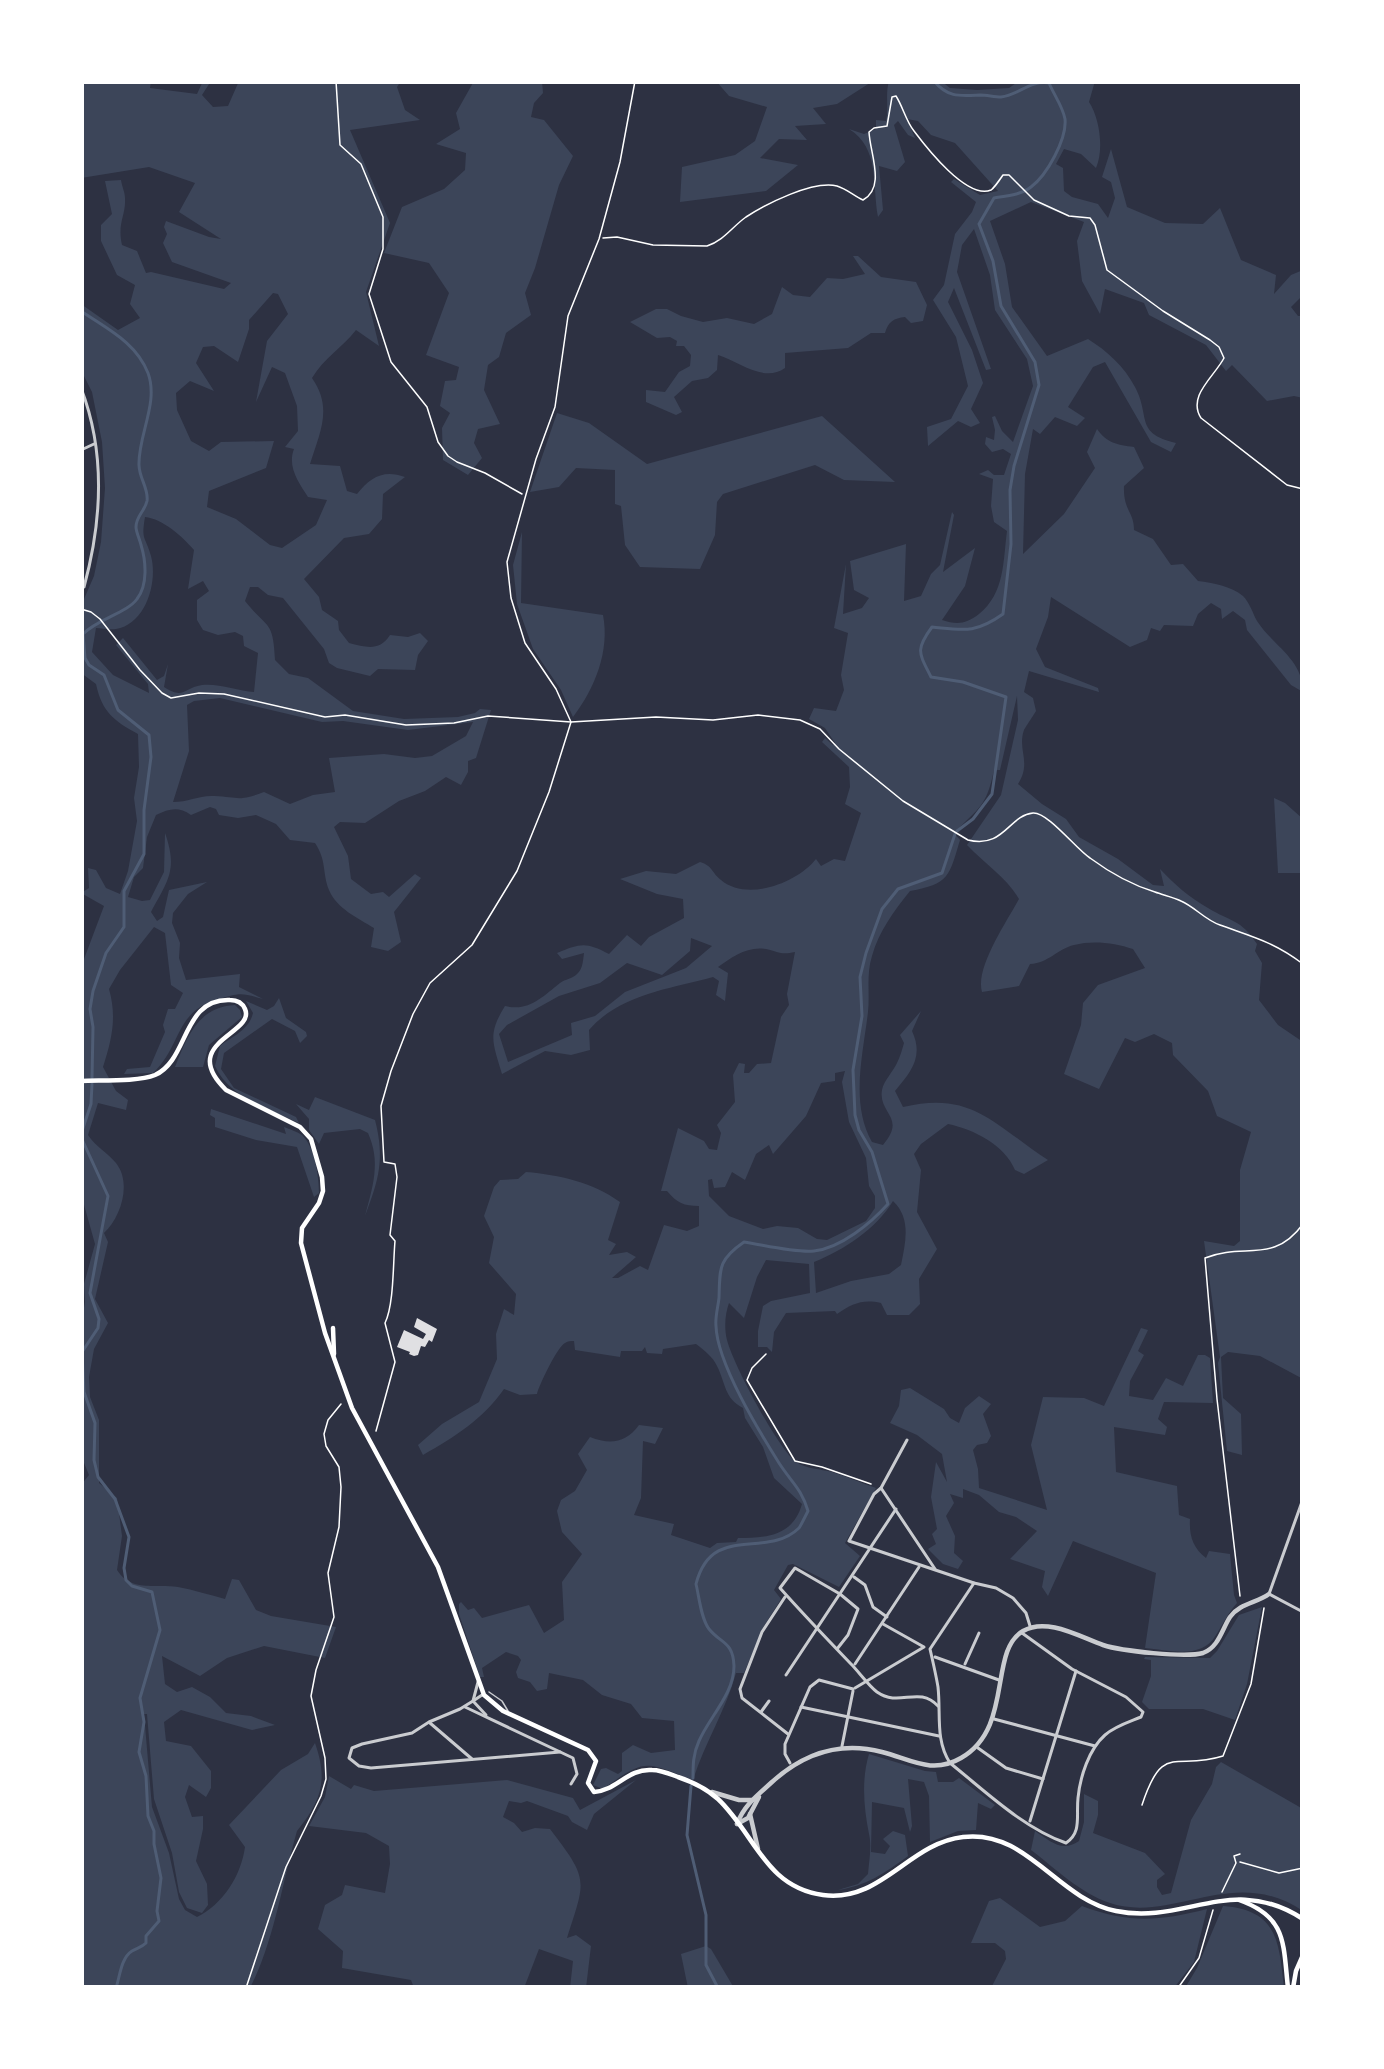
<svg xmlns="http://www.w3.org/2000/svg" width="1384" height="2069" font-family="Arial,sans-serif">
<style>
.green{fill:#3c4559;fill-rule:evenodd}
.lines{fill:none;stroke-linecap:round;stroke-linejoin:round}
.stream{stroke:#4f5d75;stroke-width:3}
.building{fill:#e0e0e3}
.path{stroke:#fff;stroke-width:1.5}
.service{stroke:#caccd0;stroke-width:1.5}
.minor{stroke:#caccd0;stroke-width:3}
.tertiary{stroke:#caccd0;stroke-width:4.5}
.secondary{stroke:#fff;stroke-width:4.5}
</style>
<rect width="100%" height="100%" fill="#2d3142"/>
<g class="green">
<path d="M 81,81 L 151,81 L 150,88 L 197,94 L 203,81 L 211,81 L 202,95 L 213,107 L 228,106 L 239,81 L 401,81 L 397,87 L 405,110 L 420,120 L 350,130 L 390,223 L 366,292 L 379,346 L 356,330 C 342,348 324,358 312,378 C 333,408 320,432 310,464 L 340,466 L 347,491 L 357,494 C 370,477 384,469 405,477 L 383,494 L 382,519 L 369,534 L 344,538 L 304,579 L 319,597 L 322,610 L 338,621 L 339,630 L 349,643 C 366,647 379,652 390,635 L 408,637 L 420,633 L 428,641 L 418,655 L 415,670 L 378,669 L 370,676 L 337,668 L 329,663 L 324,649 L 283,598 L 268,595 L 258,587 L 250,587 L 245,601 C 268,630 273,619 275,660 L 289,674 L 308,678 L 353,711 L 404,719 L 458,717 L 475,713 L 480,709 L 491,710 L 476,758 L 468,761 L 468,772 L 461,785 L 446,777 L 425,791 L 399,801 L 365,823 L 340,822 L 334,827 L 348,856 L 351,879 L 371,894 L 383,892 L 389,897 L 415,874 L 421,878 L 394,912 L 401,942 L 388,951 L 371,947 L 374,928 C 358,918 337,909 329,890 C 322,872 327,861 315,843 L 290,840 L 276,824 L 256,815 L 238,818 L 219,815 L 216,809 L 210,807 L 191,815 C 178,806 169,809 156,815 L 147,837 L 143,868 L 134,877 L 128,897 L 142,901 L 150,900 L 164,872 L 165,833 C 178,870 168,880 151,912 L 157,921 L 163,917 L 169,890 L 207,882 L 188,894 L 173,913 L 172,923 L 180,943 L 179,958 L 186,980 L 240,974 L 239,987 L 263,999 C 240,992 239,993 216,1000 C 174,1013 182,1046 153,1073 L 124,1074 L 127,1069 L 150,1067 L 165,1032 L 163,1025 L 168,1009 L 175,1009 L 183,993 L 171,985 L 165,933 L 154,927 L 120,970 L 109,989 C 117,1017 112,1039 103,1067 L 116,1091 L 128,1100 L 126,1110 L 98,1103 L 88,1135 C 96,1147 107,1152 116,1163 C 132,1183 121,1217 104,1233 L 108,1242 L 95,1299 L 108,1323 L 94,1349 L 89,1377 L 90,1397 L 99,1420 L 99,1483 L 117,1498 L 122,1536 L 117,1570 C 132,1593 155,1583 178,1587 C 194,1590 210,1595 225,1599 L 232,1579 L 239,1580 L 256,1610 L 271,1616 L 336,1627 L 325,1658 L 264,1646 L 227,1658 L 200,1676 L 162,1656 L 165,1684 L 177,1692 L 192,1687 L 210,1697 L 226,1713 L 251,1716 L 275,1725 L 252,1730 L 181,1710 L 164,1722 L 166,1741 L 191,1746 L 211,1771 L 211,1788 L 206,1797 L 189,1785 L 185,1797 L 192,1817 L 203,1816 L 203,1829 L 196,1861 L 207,1884 L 208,1905 L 202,1913 L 187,1908 L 179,1892 L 172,1853 L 154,1799 L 147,1714 L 144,1714 L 152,1807 L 169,1853 L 179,1899 L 185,1910 L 197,1917 C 223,1904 241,1876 245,1847 L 229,1825 L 281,1770 L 308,1754 L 315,1743 C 328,1780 322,1800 297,1831 C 282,1883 275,1939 250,1988 L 81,1988 L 81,1485 L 89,1475 L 82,1458 L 81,1325 L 85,1302 L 84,1284 L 95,1244 L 81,1194 L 81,967 L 104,906 L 81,893 L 89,888 L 88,868 L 96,870 L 106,888 L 120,894 L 128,871 L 137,821 L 134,798 L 139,767 L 138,734 C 114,721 102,712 96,684 L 81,673 L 81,606 L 94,576 L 101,542 L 105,488 L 102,442 L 92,392 L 81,370 L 81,304 L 118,330 L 140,318 L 130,304 L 135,285 L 117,275 L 101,241 L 101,225 L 112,214 L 105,181 L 121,180 C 122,187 125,192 125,198 C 126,216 117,223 122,245 L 137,251 L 146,273 L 151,272 L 224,289 L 231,283 L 172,262 L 163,243 L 167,234 L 164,227 L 166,221 L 209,237 L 221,239 L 179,212 L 195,183 L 149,167 L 81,178 ZM 273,293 L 278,294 L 288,314 L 267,341 L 256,402 L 272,367 L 285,373 L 297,406 L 298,431 L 285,447 L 294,449 C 287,467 299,483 308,497 L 327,500 L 316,525 L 282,548 L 270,545 L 236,519 L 207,507 L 209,491 L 266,468 L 274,441 L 221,442 L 209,451 L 191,441 L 177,410 L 176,393 L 190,381 L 214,391 L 196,363 L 203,347 L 214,346 L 238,362 L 249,329 L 249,320 ZM 145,517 C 163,519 182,536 194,550 L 188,589 L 203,581 L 209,591 L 197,600 L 197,620 L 203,630 L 218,635 L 235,632 L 243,636 L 244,646 L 258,653 L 254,692 C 238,691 218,683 202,685 C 183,688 184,700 164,687 L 168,664 L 164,676 L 157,680 L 123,638 L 116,645 L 148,684 L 149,693 L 113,675 L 92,652 L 96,628 C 102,628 109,630 116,629 C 146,624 158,582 151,556 C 145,535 141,541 145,517 ZM 220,698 L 322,722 L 343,721 L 408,730 L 473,722 L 466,736 L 432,756 L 415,758 L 384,754 L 329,758 L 335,792 L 313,795 L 290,804 L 264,792 C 238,802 239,797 214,796 C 200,795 188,802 173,802 L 189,751 L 187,705 L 194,701 Z"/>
<polygon points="474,81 542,81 543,93 534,103 531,117 544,120 573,156 559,185 535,268 525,293 531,315 506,333 499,357 488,365 484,390 500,424 478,429 474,443 482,458 468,475 443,460 442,428 450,413 440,406 445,381 456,380 459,367 426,355 449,293 429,263 384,253 402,207 444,189 465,170 466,153 436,144 460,129 456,113"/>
<polygon points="716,81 873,81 837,104 813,108 826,124 795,126 807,140 779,139 760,158 798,165 766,191 680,202 682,167 735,155 755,141 767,107 729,96"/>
<path d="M 889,81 L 941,81 L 950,88 L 977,90 L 1009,88 L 1019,81 L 1095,81 L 1089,102 C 1100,119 1104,150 1096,168 L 1081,154 L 1064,149 L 1056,164 L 1063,168 L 1064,191 L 1072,197 L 1098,204 L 1108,218 L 1115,198 L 1111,182 L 1102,177 L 1111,149 L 1127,207 L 1165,223 L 1203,224 L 1220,208 L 1241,260 L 1276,275 L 1274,294 L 1291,275 L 1303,270 L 1303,295 L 1291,307 L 1298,316 L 1303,316 L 1303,398 L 1294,396 L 1267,401 L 1232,365 L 1226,371 L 1206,345 L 1149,315 L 1144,303 L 1105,289 L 1100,314 L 1082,281 L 1077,241 L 1084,222 L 1031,202 L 990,221 L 1005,264 L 1012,307 L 1047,356 L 1088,339 C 1107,351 1124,366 1135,387 C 1151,417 1134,433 1176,443 L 1171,452 L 1151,442 L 1105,362 L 1093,367 L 1068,407 L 1085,418 L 1077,426 L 1055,417 L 1040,434 L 1033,429 L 1025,474 L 1023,554 L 1064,514 L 1095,468 L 1087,452 L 1097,429 C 1107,443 1117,445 1134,447 L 1144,468 L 1124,486 C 1123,511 1134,511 1134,530 L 1153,539 L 1171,565 L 1183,564 L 1198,581 C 1213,583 1231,586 1243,596 C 1250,603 1253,614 1257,621 C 1273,646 1303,659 1303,692 L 1291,685 L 1247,630 L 1245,620 L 1233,611 L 1222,619 L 1221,609 L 1211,603 L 1198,614 L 1193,626 L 1164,625 L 1160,631 L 1151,628 L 1147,640 L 1130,647 L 1051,597 L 1048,617 L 1036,649 L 1045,667 L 1098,688 L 1099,692 L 1029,671 L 1024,692 L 1033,698 L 1036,711 C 1035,713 1025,728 1024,730 C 1017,750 1032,762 1018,784 L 1042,804 L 1066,819 L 1079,837 L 1118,859 L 1153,885 L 1164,886 L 1160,869 C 1174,884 1190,898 1208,908 C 1231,922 1241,919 1257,944 L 1255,951 L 1262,963 L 1259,1000 L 1278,1025 L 1303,1042 L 1303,1379 L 1260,1356 L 1228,1352 L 1221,1357 L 1223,1398 L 1241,1414 L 1242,1455 L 1227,1451 L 1218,1363 L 1220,1357 L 1204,1241 L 1234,1246 L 1240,1241 L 1240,1170 L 1251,1132 L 1217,1116 L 1208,1091 L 1173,1055 L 1172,1043 L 1154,1034 L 1135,1042 L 1125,1038 L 1099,1089 L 1064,1074 L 1081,1025 L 1083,1003 L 1098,985 L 1145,968 L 1133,949 C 1115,943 1093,940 1074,945 C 1057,949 1049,963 1030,964 L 1019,986 L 982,992 C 975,968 1006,923 1019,899 C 1007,878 984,863 967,845 L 1001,795 L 1018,720 L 1017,696 L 1000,770 L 994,770 C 986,808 979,807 954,833 L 960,840 C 949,877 949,884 910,891 C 894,911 879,931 872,956 C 866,975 870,993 868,1012 C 863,1055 850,1103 872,1142 L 883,1145 C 907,1117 878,1114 882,1090 C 884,1080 893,1072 897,1063 C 900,1057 902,1050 904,1043 L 900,1035 L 921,1011 L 912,1031 C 924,1057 911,1072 895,1091 L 903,1107 C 973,1090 995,1126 1048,1160 L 1024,1174 L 1015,1170 C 1005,1145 973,1129 948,1124 L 921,1144 L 914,1154 L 921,1170 L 917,1212 L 937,1249 L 919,1279 L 920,1304 L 909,1315 L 887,1315 L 881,1303 C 862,1299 852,1304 837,1314 L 835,1311 L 786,1313 L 774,1332 L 772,1352 L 767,1347 L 758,1347 L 758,1331 L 763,1306 L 771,1301 L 810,1293 L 809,1264 L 766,1260 L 757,1277 L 744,1318 L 729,1303 C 725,1314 724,1328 727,1340 C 733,1364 777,1447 796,1462 C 806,1469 821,1469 832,1472 C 846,1476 861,1483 876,1488 L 845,1543 L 860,1556 L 839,1587 L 793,1564 L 788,1565 L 774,1590 L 781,1599 L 764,1626 L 744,1673 L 736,1673 C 726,1710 705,1742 693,1780 C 644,1761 646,1758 603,1789 L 593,1785 L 601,1769 L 606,1768 L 618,1774 L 622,1771 L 622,1753 L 633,1745 L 651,1753 L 675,1750 L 674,1721 L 642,1718 L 631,1704 L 602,1695 L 583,1680 L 549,1673 L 547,1689 L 537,1691 L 530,1682 L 518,1678 L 516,1672 L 521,1660 L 518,1656 L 506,1652 L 482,1668 L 484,1677 L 480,1677 L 459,1614 L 459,1604 L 461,1602 L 468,1610 L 474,1608 L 482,1618 L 529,1605 L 544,1633 L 564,1620 L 562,1582 L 582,1554 L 562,1532 L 557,1511 L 561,1500 L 575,1491 L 587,1470 L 578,1454 L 590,1437 C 610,1445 626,1443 639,1425 L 663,1428 L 655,1444 L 643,1441 L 641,1498 L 634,1515 L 674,1524 L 671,1535 L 710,1548 L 717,1543 L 736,1542 L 738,1538 C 767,1538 793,1536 802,1504 L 774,1478 L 763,1447 L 745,1418 L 743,1408 C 724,1398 726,1384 717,1366 C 713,1357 704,1350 696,1344 L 663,1349 L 662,1354 L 647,1353 L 645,1347 L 642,1351 L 621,1351 L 620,1357 L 575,1350 L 574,1341 C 571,1341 568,1341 565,1343 C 558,1346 539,1385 537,1394 L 520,1395 L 504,1389 C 483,1419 455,1437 423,1455 L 418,1445 L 442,1424 L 479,1402 L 497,1359 L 496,1334 L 504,1309 L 514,1315 L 516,1294 L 489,1263 L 494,1237 L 484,1216 L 494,1187 L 500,1180 L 518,1179 L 526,1172 C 560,1175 592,1182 620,1202 L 608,1240 L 616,1244 L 609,1255 L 627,1252 L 636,1257 L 612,1278 L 618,1278 L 640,1266 L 648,1270 L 664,1225 L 687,1231 L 699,1226 L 699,1206 C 684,1206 677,1203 667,1191 L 661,1191 L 678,1128 L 704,1141 L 709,1149 L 717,1150 L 721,1133 L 717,1125 L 735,1102 L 733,1075 L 739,1063 L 745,1064 L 744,1073 L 749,1073 L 757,1064 L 771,1063 L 781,1017 L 789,1005 L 787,994 L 795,952 C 781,955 779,952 766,949 C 747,946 732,957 718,967 L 728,973 L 725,1001 L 716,995 L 719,981 L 713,977 C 670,989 620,994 589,1030 L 590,1050 L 571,1055 L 545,1051 L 502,1074 C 493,1043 487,1035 505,1006 C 529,1012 542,997 560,983 C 565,979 573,979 578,973 C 583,968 583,960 584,953 L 562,959 L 557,953 C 581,943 586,942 609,954 L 627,935 L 641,946 L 649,937 L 684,918 L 683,899 L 657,894 L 620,879 L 646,871 L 676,874 L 700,862 C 713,866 711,872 721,880 C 747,902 797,883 816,859 L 821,866 L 834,859 L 845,861 L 861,813 L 845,804 L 850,787 L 849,767 L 822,742 L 825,738 L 833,745 L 835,743 L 825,728 L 809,719 L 814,708 L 836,711 L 844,690 L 841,675 L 848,633 L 834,628 L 846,564 L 843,614 L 862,608 L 869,598 L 854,590 L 850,561 L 906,544 L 904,601 L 921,596 L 931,574 L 940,565 L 952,512 L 954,515 L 943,572 L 975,548 L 965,586 L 942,620 C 957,625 966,624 979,614 C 1005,593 1003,561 1007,531 L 994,522 L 991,506 L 993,479 L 979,474 L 988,470 L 994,475 L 1004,475 L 1011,454 L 1003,449 L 992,452 L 985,444 L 986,437 L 994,440 L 995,430 L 992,417 L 995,416 L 1002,431 L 1013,442 L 1033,386 L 1027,359 L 995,310 L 990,275 L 974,229 L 962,245 L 957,272 L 991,369 L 986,370 L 954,288 L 948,302 L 972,350 L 983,383 L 971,409 L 980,423 L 971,427 L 958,421 L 928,446 L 927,427 L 951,419 L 968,386 L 956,337 L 933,300 L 944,285 L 955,234 L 972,212 L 976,202 L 951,182 L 954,179 L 980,195 L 998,191 L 955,143 L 931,135 L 918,121 L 907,119 L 915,138 L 908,135 L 898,121 L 894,125 L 905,162 L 897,171 L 879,166 L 883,210 L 878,217 C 872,185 880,148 849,129 L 864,134 L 876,129 L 876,120 L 886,121 C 889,108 885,94 889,81 ZM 691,938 L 712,946 L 686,968 L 625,992 L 595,1016 L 571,1023 L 572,1035 L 508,1062 L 499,1034 L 507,1025 L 559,996 L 600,983 L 627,963 L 662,975 L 690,951 ZM 845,1071 L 842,1082 L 849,1122 L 866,1158 L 869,1186 L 875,1196 L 875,1208 L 866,1221 L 827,1240 L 817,1239 L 798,1228 L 777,1226 L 763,1229 L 729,1216 L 709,1196 L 708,1180 L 712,1179 L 714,1188 L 725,1187 L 732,1172 L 745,1180 L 756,1154 L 769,1145 L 773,1154 L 806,1116 L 821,1083 L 835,1081 L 835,1073 ZM 893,1201 C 911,1218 906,1241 901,1265 L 889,1274 L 851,1281 L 816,1293 L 814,1262 C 844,1250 876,1229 893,1201 Z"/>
<path d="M 853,256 L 858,256 L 881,277 L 916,282 L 927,305 L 923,321 L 911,323 L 905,317 C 894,318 888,322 885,333 L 871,333 L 848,348 L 785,353 L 785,368 C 764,383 740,362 718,355 L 717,370 L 708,378 L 692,381 L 674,397 L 682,412 L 676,415 L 646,402 L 646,390 L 665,392 L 679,372 L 690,366 L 691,355 L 684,346 L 676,346 L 677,341 L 670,337 L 657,338 L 630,322 L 656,309 L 667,309 L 681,316 L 703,322 L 727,318 L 754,324 L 772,314 L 782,287 L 793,295 L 810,297 L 827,278 L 843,279 L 865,274 Z"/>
<polygon points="557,413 589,423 647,464 822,416 895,482 844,480 815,465 723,494 717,502 715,535 700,569 640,567 625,545 621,506 615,504 615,470 576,468 559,487 530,492"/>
<path d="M 522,532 L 521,603 L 603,615 C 610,651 595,688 573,717 L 561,690 L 533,649 L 517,604 L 513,565 Z"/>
<polygon points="1274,798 1285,803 1303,819 1303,873 1278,873"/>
<path d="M 279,998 L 286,1018 L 306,1032 L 307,1036 L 300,1043 L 295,1031 L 272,1019 L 224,1053 L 221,1069 L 234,1088 L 296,1117 L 299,1123 C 270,1109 229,1098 215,1066 L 220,1046 C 233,1036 249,1030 253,1013 L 246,1001 L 267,1010 L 274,1006 Z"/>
<path d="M 235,1005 L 240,1010 L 242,1017 L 209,1045 L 203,1067 L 175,1067 C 187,1037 198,1007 235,1005 Z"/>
<path d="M 315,1097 L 375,1120 C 385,1159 379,1179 365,1216 C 373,1186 381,1162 368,1133 L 360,1129 L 324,1133 L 319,1144 L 309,1130 L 309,1119 L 296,1104 L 309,1110 Z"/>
<path d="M 211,1109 L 286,1134 L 284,1127 C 289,1129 298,1132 302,1135 C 315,1147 319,1177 319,1193 L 314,1197 L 297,1147 L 256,1140 L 215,1127 L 215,1118 L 210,1115 Z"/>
<path d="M 1141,1328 L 1148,1330 L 1138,1351 L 1144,1355 L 1130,1381 L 1129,1396 L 1153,1400 L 1166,1378 L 1183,1386 L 1198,1355 L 1205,1355 L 1210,1358 L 1213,1403 L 1164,1402 L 1158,1419 L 1167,1427 L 1165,1435 L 1114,1427 L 1116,1472 L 1177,1486 L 1179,1515 L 1190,1519 C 1189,1536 1193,1548 1206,1558 L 1209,1551 L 1230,1554 L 1234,1595 L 1237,1603 C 1228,1613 1223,1624 1216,1635 C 1202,1660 1169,1650 1145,1648 L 1156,1573 L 1073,1541 L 1048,1596 L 1042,1587 L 1045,1571 L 1010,1559 L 1037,1531 L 1016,1517 L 999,1512 L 979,1495 L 963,1489 L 963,1498 L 950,1494 L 954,1503 L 946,1516 L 955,1536 L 954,1553 L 963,1561 L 958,1569 L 943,1564 L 928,1549 L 936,1544 L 932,1534 L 937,1529 L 931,1497 L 936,1462 L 947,1482 L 942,1454 L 917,1435 L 890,1423 L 899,1406 L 901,1390 L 910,1388 L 944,1409 L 950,1418 L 959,1423 L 965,1408 L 979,1396 L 991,1404 L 983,1414 L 991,1436 L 987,1443 L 977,1445 L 973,1450 L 978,1469 L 979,1488 L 1047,1510 L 1031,1445 L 1043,1397 L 1084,1398 L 1104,1406 Z"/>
<polygon points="1262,1607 1247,1684 1235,1720 1203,1709 1149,1709 1142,1702 1151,1676 1151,1660 1144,1659 1145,1657 1210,1658 1217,1651 1239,1615"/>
<path d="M 869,1754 L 925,1771 L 936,1772 L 938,1782 L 953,1782 L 959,1778 L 995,1805 L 991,1809 L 978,1803 L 976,1830 L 958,1831 L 930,1842 L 929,1796 L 924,1782 L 908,1779 L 912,1826 L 910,1832 L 904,1808 L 872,1802 L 871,1852 L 885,1854 L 890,1846 L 883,1839 L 893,1831 L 905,1835 L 908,1856 C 885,1873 866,1886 838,1890 L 858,1884 L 868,1874 C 869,1861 872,1846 869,1834 C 864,1808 861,1781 869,1754 Z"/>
<path d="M 1221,1762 L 1303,1809 L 1303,1911 C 1233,1864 1173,1924 1110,1903 C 1080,1893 1056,1869 1031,1850 L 1035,1831 C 1050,1841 1062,1853 1079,1841 L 1084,1822 L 1084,1794 L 1098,1801 L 1098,1815 L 1093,1833 L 1145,1853 L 1165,1874 L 1157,1880 L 1157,1887 L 1162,1895 L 1171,1893 L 1191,1820 L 1212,1784 L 1216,1767 Z"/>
<path d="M 329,1776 L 351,1789 L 354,1785 L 374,1791 L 507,1780 L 573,1798 L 580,1810 L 636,1780 L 594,1814 L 587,1830 L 572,1822 L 568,1816 L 527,1801 L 521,1803 L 509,1801 L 503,1817 L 514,1823 L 522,1832 L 535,1828 L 550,1829 C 589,1880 586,1879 567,1938 L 576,1935 L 591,1946 L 586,1988 L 570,1988 L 573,1961 L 539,1949 L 524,1988 L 414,1988 L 411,1980 L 342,1968 L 343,1951 L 318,1929 L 325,1905 L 342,1895 L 345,1885 L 385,1893 L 390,1864 L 389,1846 L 366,1833 L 309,1826 L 325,1797 Z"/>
<path d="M 1000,1898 L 1040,1927 L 1065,1921 L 1082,1906 C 1130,1924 1159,1921 1207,1909 L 1194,1962 L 1174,1988 L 991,1988 L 1006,1959 L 1005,1951 L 995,1943 L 971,1943 L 989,1901 Z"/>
<path d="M 1223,1906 C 1278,1910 1279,1942 1284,1988 L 1185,1988 L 1197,1968 Z"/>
<polygon points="706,1946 711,1949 734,1988 688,1988 681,1954"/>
</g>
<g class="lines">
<g class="stream">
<path d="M 934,81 C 948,98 960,96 980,95 C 987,95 994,97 1001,97 C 1019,95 1030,80 1049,83 C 1054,95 1063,107 1065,119 C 1067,139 1047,175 1031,187 C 1021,195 1006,196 994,198 L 979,224 L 993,261 L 1001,306 L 1035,362 L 1039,385 L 1014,466 L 1010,490 L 1011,544 L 1003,614 C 975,634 963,630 932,627 C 915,650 919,653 931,677 L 963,682 L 1006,697 L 992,794 L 973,819 L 957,831"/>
<path d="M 81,311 C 107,329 136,342 148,373 C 159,403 138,435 139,465 C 139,478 149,489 147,501 C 145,511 136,516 136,527 C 136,532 140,540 141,545 C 146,561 148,585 137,599 C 127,613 97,619 83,634 L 85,658 L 89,665 L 104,675 L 118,710 L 149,735 L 151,757 L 144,810 L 144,854 L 124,891 L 124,927 L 106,953 L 93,991 L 90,1009 L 93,1027 L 92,1078"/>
<polyline points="81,1134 91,1104 92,1084"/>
<path d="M 81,1137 L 108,1196 L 90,1293 L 99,1319 L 98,1328 L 82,1352 L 84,1392 L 95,1423 L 94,1460 L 98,1477 L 115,1499 L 129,1537 L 124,1568 L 126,1580 L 132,1586 L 152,1592 L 160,1630 L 140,1698 L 144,1722 L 139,1752 L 146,1776 L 148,1816 L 154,1831 L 154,1844 L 161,1878 L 157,1911 L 159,1921 L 146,1936 L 146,1943 C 142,1947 137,1948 132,1951 C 121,1958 120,1976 116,1988"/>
<path d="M 693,1778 C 693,1765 693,1754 699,1741 C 710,1716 734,1694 734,1666 C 733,1641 721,1644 709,1629 C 701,1619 699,1596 696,1584 C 712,1522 766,1560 799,1528 C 800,1527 807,1513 808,1511 C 801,1488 792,1483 779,1463 C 759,1431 717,1363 716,1326 C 715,1317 718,1307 719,1298 C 720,1268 718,1260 744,1242 C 764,1245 795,1253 814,1251 C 841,1248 871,1223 888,1204 L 872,1152 L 859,1130 L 855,1115 L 853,1070 L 862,1016 L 860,977 L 866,953 L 882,909 L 898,889 L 942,873 L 955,834"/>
<polyline points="691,1786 687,1835 706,1915 706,1965 718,1988"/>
</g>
</g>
<polygon class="building" points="417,1318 437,1329 432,1342 429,1340 425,1347 421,1346 418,1355 414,1356 409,1354 410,1352 397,1347 404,1330 423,1339 426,1334 414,1327"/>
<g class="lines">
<g class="path">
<polyline points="336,81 340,145 361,164 383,217 383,249 369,294 391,362 427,407 438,442 448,456 457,462 485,473 522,494"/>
<path d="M 603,238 L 617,237 L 653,245 L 707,246 C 723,241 732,227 746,217 C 766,204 813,180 837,186 C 847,189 854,196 863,200 C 886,187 870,154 869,132 L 874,128 L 887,126 L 892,97 L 896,96 C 903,107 906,121 914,131 C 926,147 967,200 991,190 C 993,189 1001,178 1003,175 L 1009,175 L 1034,200 L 1069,216 L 1090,218 L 1095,225 L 1107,270 L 1163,311 L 1210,340 L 1219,347 L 1224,358 C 1214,377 1187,396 1201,418 L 1287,485 L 1303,489"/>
<path d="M 81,609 L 91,612 L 100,619 L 140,670 L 162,693 L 171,698 L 199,693 L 224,694 L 325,717 L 345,715 L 406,725 L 454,723 L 488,716 L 571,722 L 656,717 L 713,720 L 758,715 L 800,720 L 820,729 L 839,749 L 903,801 L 968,840 C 1004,849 1009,815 1033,813 C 1048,812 1076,849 1090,858 C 1109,872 1132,885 1155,892 C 1163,895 1173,897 1181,901 C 1195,907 1205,920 1220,925 C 1253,937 1274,942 1303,964"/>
<polyline points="766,1354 752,1368 747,1380 795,1461 822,1467 871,1484"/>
<path d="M 376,1431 L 395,1362 L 385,1323 C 394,1305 393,1263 395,1241 L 390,1235 L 397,1177 L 395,1164 L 384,1162 L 381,1106 L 391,1071 L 413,1014 L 430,983 L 472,945 L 517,871 L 549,792 L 571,722 L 556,689 L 525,643 L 511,598 L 507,562 L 536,459 L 555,407 L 568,316 L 599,239 L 620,162 L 635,81"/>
<path d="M 1240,1596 L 1217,1399 L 1205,1258 C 1244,1242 1273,1265 1303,1224"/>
<path d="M 1142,1805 C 1163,1741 1175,1771 1223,1756 L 1251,1684 L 1264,1608"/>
<polyline points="1240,1862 1279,1873 1303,1868"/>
<polyline points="1222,1892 1236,1863 1234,1856 1240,1854"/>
<polyline points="246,1988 286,1867 321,1796 326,1779 325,1758 311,1696 316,1670 334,1617 328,1573 339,1527 341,1487 339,1467 326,1446 324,1434 328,1420 341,1404"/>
<polyline points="1178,1988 1199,1958 1213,1910"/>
</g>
<polyline class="service" points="489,1692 502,1701 508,1711"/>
<g class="minor">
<path d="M 81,388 C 106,453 102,521 84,587 L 81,587"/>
<polyline points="81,450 94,444"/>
<polyline points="907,1440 881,1488 935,1569"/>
<polyline points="881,1488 874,1494 849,1541 974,1583 996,1588 1013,1598 1026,1613 1030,1626"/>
<polyline points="1303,1499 1269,1594 1303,1612"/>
<polyline points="854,1577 865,1585 873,1607 887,1617"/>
<path d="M 974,1583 L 930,1649 C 933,1662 936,1675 938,1687 C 941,1714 935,1740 950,1763 C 985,1791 1023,1828 1066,1843 C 1082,1832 1076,1817 1078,1798 C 1080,1777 1089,1749 1105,1735 C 1115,1726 1129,1722 1141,1717 L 1143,1712 L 1126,1697 L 1072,1669 L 1022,1633"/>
<polyline points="785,1597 762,1632 740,1689 742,1698 788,1734"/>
<path d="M 837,1649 L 848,1635 L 858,1609 L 840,1594 L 795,1568 L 780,1588 C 803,1614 827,1639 851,1664 C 859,1672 868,1685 877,1692 C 900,1708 918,1685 938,1706"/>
<polyline points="935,1657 999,1680"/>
<polyline points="855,1664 919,1567"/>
<polyline points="965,1664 979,1633"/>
<polyline points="786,1675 896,1509"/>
<polyline points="478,1682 473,1701 460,1709 429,1722 412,1733 362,1744 352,1748 349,1758 359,1766 371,1768 560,1752"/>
<polyline points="855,1688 924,1647 883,1624"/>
<polyline points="482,1695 473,1701 486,1715"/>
<polyline points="465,1707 573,1758 577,1774 571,1784"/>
<polyline points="801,1707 939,1736"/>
<polyline points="761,1712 769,1701"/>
<polyline points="994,1719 1095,1746"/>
<polyline points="430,1723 472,1759"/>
<polyline points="842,1746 853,1691"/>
<polyline points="978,1748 1006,1768 1043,1779"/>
<polyline points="790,1763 785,1754 785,1744 810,1687 819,1680 853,1689"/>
<polyline points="1030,1821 1076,1671"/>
</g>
<g class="tertiary">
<polyline points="712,1792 739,1800 753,1800"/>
<polyline points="750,1814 758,1849"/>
<path d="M 737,1824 C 744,1805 758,1795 772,1782 C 803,1754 840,1741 882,1752 C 910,1759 932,1775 961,1758 C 1014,1728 988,1651 1023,1631 C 1047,1617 1080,1637 1103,1645 C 1121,1651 1186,1658 1203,1653 C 1219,1647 1222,1629 1230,1617 C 1240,1603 1257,1603 1269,1594"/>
<polyline points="737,1824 748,1818 759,1797"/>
</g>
<g class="secondary">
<path d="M 81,1081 C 100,1080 138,1082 155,1075 C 189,1060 182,998 230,1000 C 237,1000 242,1002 245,1009 C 256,1034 177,1042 226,1090 L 300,1127 L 311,1139 L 322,1177 L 323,1191 L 319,1203 L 302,1228 L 301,1243 L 325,1333 L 352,1408 L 438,1567 L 484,1695 L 503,1711 L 588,1750 L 596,1761 L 588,1783 L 594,1792 C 616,1791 628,1768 652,1770 C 661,1770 670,1774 678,1777 C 693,1782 707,1789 718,1799 C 755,1834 765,1887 823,1895 C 881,1903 909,1843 963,1837 C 1027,1829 1057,1899 1116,1911 C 1185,1925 1232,1873 1303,1919"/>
<polyline points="333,1328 334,1354"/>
<path d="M 1239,1900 C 1287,1917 1283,1943 1288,1988"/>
<polyline points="1293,1988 1296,1971 1303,1955"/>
</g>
</g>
<rect width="1384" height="2069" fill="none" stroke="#ffffff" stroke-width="168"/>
</svg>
